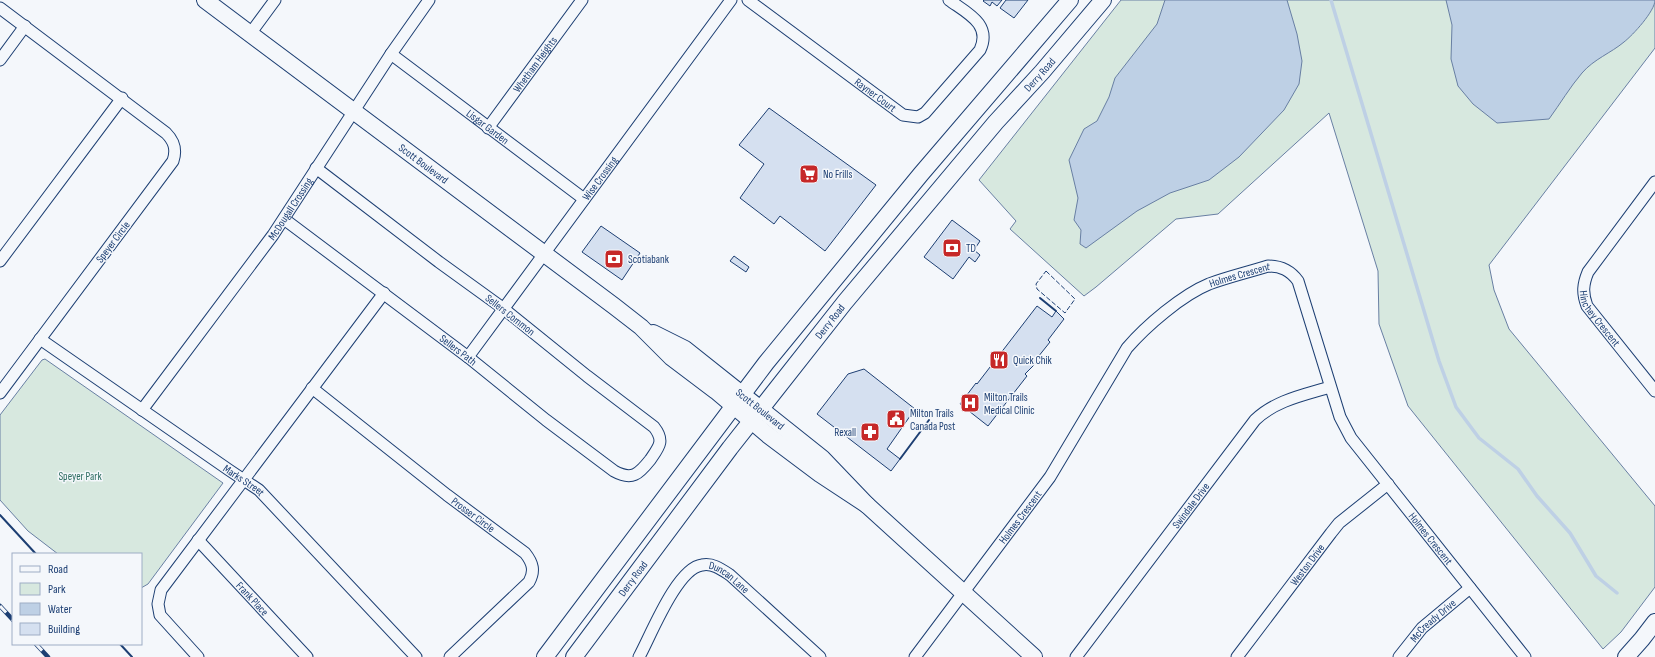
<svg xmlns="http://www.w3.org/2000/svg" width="1655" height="657" font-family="'Sofia Sans Condensed',sans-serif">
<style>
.green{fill:#d7e8df;stroke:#687fa3}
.water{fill:#bed0e5;stroke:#687fa3}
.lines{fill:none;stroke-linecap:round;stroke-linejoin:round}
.stream{stroke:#bed0e5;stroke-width:3.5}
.building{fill:#d5e0f0;stroke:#1d3f73}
.street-casing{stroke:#1d3f73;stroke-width:13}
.secondary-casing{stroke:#1d3f73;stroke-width:18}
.street{stroke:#f4f7fb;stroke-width:11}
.secondary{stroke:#f4f7fb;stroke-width:16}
.rail-casing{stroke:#1d3f73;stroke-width:4.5}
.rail{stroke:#f4f7fb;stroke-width:3;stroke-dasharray:9;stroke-linecap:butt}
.fence{stroke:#1d3f73;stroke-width:1;stroke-dasharray:5 2;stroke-linecap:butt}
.wall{stroke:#1d3f73;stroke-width:2}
.labels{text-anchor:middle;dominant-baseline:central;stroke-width:3;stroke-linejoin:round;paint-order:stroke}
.street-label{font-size:11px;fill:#1d3f73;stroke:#f4f7fb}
.poi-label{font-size:11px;fill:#1d3f73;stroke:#f4f7fb;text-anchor:start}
.park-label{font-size:11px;fill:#2c6c60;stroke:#f4f7fb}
</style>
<rect width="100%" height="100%" fill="#f4f7fb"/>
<g class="green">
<polygon points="1121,0 1655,0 1655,48 1489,265 1494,290 1509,329 1655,506 1655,587 1621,632 1603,649 1408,406 1379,324 1378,271 1329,113 1218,214 1176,219 1096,287 1084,296 1010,229 1016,221 979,180"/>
<polygon points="45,359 223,483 148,584 141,588 141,554 58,554 28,531 0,500 0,415 42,360"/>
</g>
<g class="water">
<polygon points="1165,0 1287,0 1297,34 1302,61 1299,84 1284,110 1239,157 1209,180 1170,193 1137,211 1086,248 1080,244 1081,230 1074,220 1078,198 1069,160 1084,129 1097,121 1109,97 1115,78 1157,24"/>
<path d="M 1446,0 L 1655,0 C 1655,11 1633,35 1624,42 C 1611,53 1594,59 1582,73 C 1570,87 1560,104 1549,119 L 1497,123 L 1473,104 L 1458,86 L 1451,59 L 1452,25 Z"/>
</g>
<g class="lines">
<polyline class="stream" points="1331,0 1439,361 1456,407 1479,438 1518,469 1537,496 1570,533 1596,576 1617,593"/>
</g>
<g class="building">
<polygon points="984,0 1002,0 997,6 992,2 990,6 983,1"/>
<polygon points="1006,0 1028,0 1014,18 1000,8"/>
<polygon points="769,108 876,185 825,251 780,216 774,224 740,198 764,164 739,145"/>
<polygon points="952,220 980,241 974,250 980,255 975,262 969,257 953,279 924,257"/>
<polygon points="601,226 640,253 622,280 582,252"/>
<polygon points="734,256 749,267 746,272 730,261"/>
<polygon points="1037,306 1052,317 1056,311 1064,319 1048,340 1050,342 1038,357 1040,359 1025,374 1027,376 988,426 960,404 976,383 977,384"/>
<polygon points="864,369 915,409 887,449 900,459 891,471 817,414 848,374"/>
</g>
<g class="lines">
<defs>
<g id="street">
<path id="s1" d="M 748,0 L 903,115 L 918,117 L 925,113 L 980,50 C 992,24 967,13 949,0"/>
<path d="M 0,8 L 166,133 C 174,141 177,149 173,161 L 0,393"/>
<polyline points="250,34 275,0"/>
<path id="s2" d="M 391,54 L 584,199"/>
<polyline points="0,60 25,26"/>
<path id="s3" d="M 488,128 L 582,0"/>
<path id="s4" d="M 1655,182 L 1588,272 C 1583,284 1582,293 1587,306 L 1655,391"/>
<path id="s5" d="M 284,219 L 468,357 L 546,420 L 614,471 C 632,481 639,474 650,460 C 659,447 665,441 654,427 L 587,376 L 504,309 L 439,262 L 316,168"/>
<polyline points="0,261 122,98"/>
<path id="s6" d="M 40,339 L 229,470 L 259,490 L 416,657"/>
<path id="s7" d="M 468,357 L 731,0"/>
<path id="s8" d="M 312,388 L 447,495 L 525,553 C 533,563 535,571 529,582 L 450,657"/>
<path id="s9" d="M 142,410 L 273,235 L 391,54 L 429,0"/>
<path id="s10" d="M 198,540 L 307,657"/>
<polyline points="198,657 160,615 158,604 161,590 384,293"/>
<path id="s11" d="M 639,657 C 651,635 677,568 702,565 C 713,563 721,569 730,575 L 820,657"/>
<path id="s12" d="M 915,657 L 1050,477 L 1127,348 C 1146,326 1182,295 1209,284 C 1228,277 1249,272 1268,266 C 1281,266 1290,270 1298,281 L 1340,417 L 1351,438 L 1525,657"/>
<path id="s13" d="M 1076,657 L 1255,420 C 1276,400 1304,395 1330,387"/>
<path id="s14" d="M 1237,657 L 1331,533 L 1339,523 L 1388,484"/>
<path id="s15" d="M 1399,657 L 1422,628 L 1470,588"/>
</g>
<g id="secondary">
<path id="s16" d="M 205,0 L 614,306 L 641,327 L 671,357 L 716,391 L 768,435 L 820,474 L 867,505"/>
<path id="s17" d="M 653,333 L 685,349 L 822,458 L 867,505 L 1034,657"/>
<polyline points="545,657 766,363 921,174 1070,0"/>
<path id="s18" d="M 574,657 L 730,448 L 845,302 L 996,122 L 1042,72 L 1103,0"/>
<polyline points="1626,657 1642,639 1655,622"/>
</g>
</defs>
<use href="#street" class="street-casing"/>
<use href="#secondary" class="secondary-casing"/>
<use href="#street" class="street"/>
<use href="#secondary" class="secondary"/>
<defs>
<g id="rail">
<polyline points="0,606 13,620"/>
<polyline points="36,644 48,657"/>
</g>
</defs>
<use href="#rail" class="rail-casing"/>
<use href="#rail" class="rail"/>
<polygon class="fence" points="1046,271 1075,299 1065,313 1037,289 1036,284"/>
<g class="wall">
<polyline points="1040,298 1056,311"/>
<polyline points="900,459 929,420"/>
<polyline points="0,515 36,554"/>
<polyline points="120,644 132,657"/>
</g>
</g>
<defs>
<symbol id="supermarket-square" viewBox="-11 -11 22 22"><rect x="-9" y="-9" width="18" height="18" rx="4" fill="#c62828" stroke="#f4f7fb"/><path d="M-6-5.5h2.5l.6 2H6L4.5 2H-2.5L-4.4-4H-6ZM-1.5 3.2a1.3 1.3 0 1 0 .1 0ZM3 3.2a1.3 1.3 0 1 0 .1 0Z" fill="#fff"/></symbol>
<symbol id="bank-square" viewBox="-11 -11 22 22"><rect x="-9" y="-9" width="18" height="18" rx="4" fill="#c62828" stroke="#f4f7fb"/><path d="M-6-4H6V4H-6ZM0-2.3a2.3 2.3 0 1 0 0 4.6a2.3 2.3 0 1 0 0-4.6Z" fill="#fff"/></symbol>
<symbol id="restaurant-square" viewBox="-11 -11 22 22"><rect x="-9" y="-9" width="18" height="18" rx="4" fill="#c62828" stroke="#f4f7fb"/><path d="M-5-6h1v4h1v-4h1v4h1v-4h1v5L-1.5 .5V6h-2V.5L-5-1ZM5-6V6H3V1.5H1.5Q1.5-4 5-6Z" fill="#fff"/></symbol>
<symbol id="hospital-square" viewBox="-11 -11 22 22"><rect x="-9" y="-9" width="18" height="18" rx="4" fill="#c62828" stroke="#f4f7fb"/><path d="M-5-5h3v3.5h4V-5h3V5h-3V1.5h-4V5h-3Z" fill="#fff"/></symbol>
<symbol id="civic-square" viewBox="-11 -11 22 22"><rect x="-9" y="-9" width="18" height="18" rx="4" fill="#c62828" stroke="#f4f7fb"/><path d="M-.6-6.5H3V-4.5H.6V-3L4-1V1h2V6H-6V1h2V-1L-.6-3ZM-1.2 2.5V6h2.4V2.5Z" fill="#fff"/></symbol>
<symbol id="pharmacy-square" viewBox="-11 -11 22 22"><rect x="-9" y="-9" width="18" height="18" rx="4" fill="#c62828" stroke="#f4f7fb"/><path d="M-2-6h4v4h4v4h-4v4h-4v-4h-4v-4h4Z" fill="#fff"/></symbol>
</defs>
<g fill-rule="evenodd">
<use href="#supermarket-square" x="798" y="163" width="22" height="22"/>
<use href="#bank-square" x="941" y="237" width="22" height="22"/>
<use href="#bank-square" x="603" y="248" width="22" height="22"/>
<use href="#restaurant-square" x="988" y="349" width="22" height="22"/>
<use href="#hospital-square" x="959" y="392" width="22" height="22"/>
<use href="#civic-square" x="885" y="408" width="22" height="22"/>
<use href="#pharmacy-square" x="859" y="421" width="22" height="22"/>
</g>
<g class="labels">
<g class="street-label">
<text stroke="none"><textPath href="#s3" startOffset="79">Whetham Heights</textPath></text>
<text stroke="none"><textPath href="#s18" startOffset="746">Derry Road</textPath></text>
<text stroke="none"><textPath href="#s1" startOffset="159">Rayner Court</textPath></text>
<text stroke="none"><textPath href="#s2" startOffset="121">Lisgar Garden</textPath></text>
<text stroke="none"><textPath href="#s16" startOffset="273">Scott Boulevard</textPath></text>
<text stroke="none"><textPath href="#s7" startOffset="222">Wise Crossing</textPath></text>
<text stroke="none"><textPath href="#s9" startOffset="250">McDougall Crossing</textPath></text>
<text transform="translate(113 242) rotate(-53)">Speyer Circle</text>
<text stroke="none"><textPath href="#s12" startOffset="512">Holmes Crescent</textPath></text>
<text transform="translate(510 315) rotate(38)">Sellers Common</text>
<text stroke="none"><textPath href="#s4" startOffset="164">Hinchey Crescent</textPath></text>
<text stroke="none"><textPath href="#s18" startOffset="422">Derry Road</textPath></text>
<text stroke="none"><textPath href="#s5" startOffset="218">Sellers Path</textPath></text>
<text stroke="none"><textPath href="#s17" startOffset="132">Scott Boulevard</textPath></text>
<text stroke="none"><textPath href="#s6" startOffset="248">Marks Street</textPath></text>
<text stroke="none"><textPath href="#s13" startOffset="190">Swindale Drive</textPath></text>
<text stroke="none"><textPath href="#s8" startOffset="205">Prosser Circle</textPath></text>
<text stroke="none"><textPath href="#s12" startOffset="175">Holmes Crescent</textPath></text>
<text stroke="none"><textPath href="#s12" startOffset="871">Holmes Crescent</textPath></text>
<text stroke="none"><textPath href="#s14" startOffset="116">Weston Drive</textPath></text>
<text stroke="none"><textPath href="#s18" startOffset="98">Derry Road</textPath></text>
<text stroke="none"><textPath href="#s11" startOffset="145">Duncan Lane</textPath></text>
<text stroke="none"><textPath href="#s10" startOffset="80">Frank Place</textPath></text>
<text stroke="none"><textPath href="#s15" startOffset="50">McCready Drive</textPath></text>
</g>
<g class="poi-label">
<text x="823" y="174">No Frills</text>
<text x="966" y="248">TD</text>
<text x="628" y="259">Scotiabank</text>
<text x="1013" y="360">Quick Chik</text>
<text x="984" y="397">Milton Trails<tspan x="984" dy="13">Medical Clinic</tspan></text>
<text x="910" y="413">Milton Trails<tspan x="910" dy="13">Canada Post</tspan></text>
<text x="856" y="432" text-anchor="end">Rexall</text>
</g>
<g class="park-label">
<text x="80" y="476">Speyer Park</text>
</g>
</g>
<rect x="12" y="553" width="130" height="92" fill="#f4f7fb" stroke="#9eadc5"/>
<rect x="20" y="566" width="20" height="6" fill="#f4f7fb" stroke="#9eadc5"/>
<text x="48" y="573" font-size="12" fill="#1d3f73">Road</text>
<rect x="20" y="583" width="20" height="12" fill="#d7e8df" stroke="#9eadc5"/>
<text x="48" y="593" font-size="12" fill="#1d3f73">Park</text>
<rect x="20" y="603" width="20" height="12" fill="#bed0e5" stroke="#9eadc5"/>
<text x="48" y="613" font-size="12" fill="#1d3f73">Water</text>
<rect x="20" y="623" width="20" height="12" fill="#d5e0f0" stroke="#9eadc5"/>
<text x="48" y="633" font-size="12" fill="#1d3f73">Building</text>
</svg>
